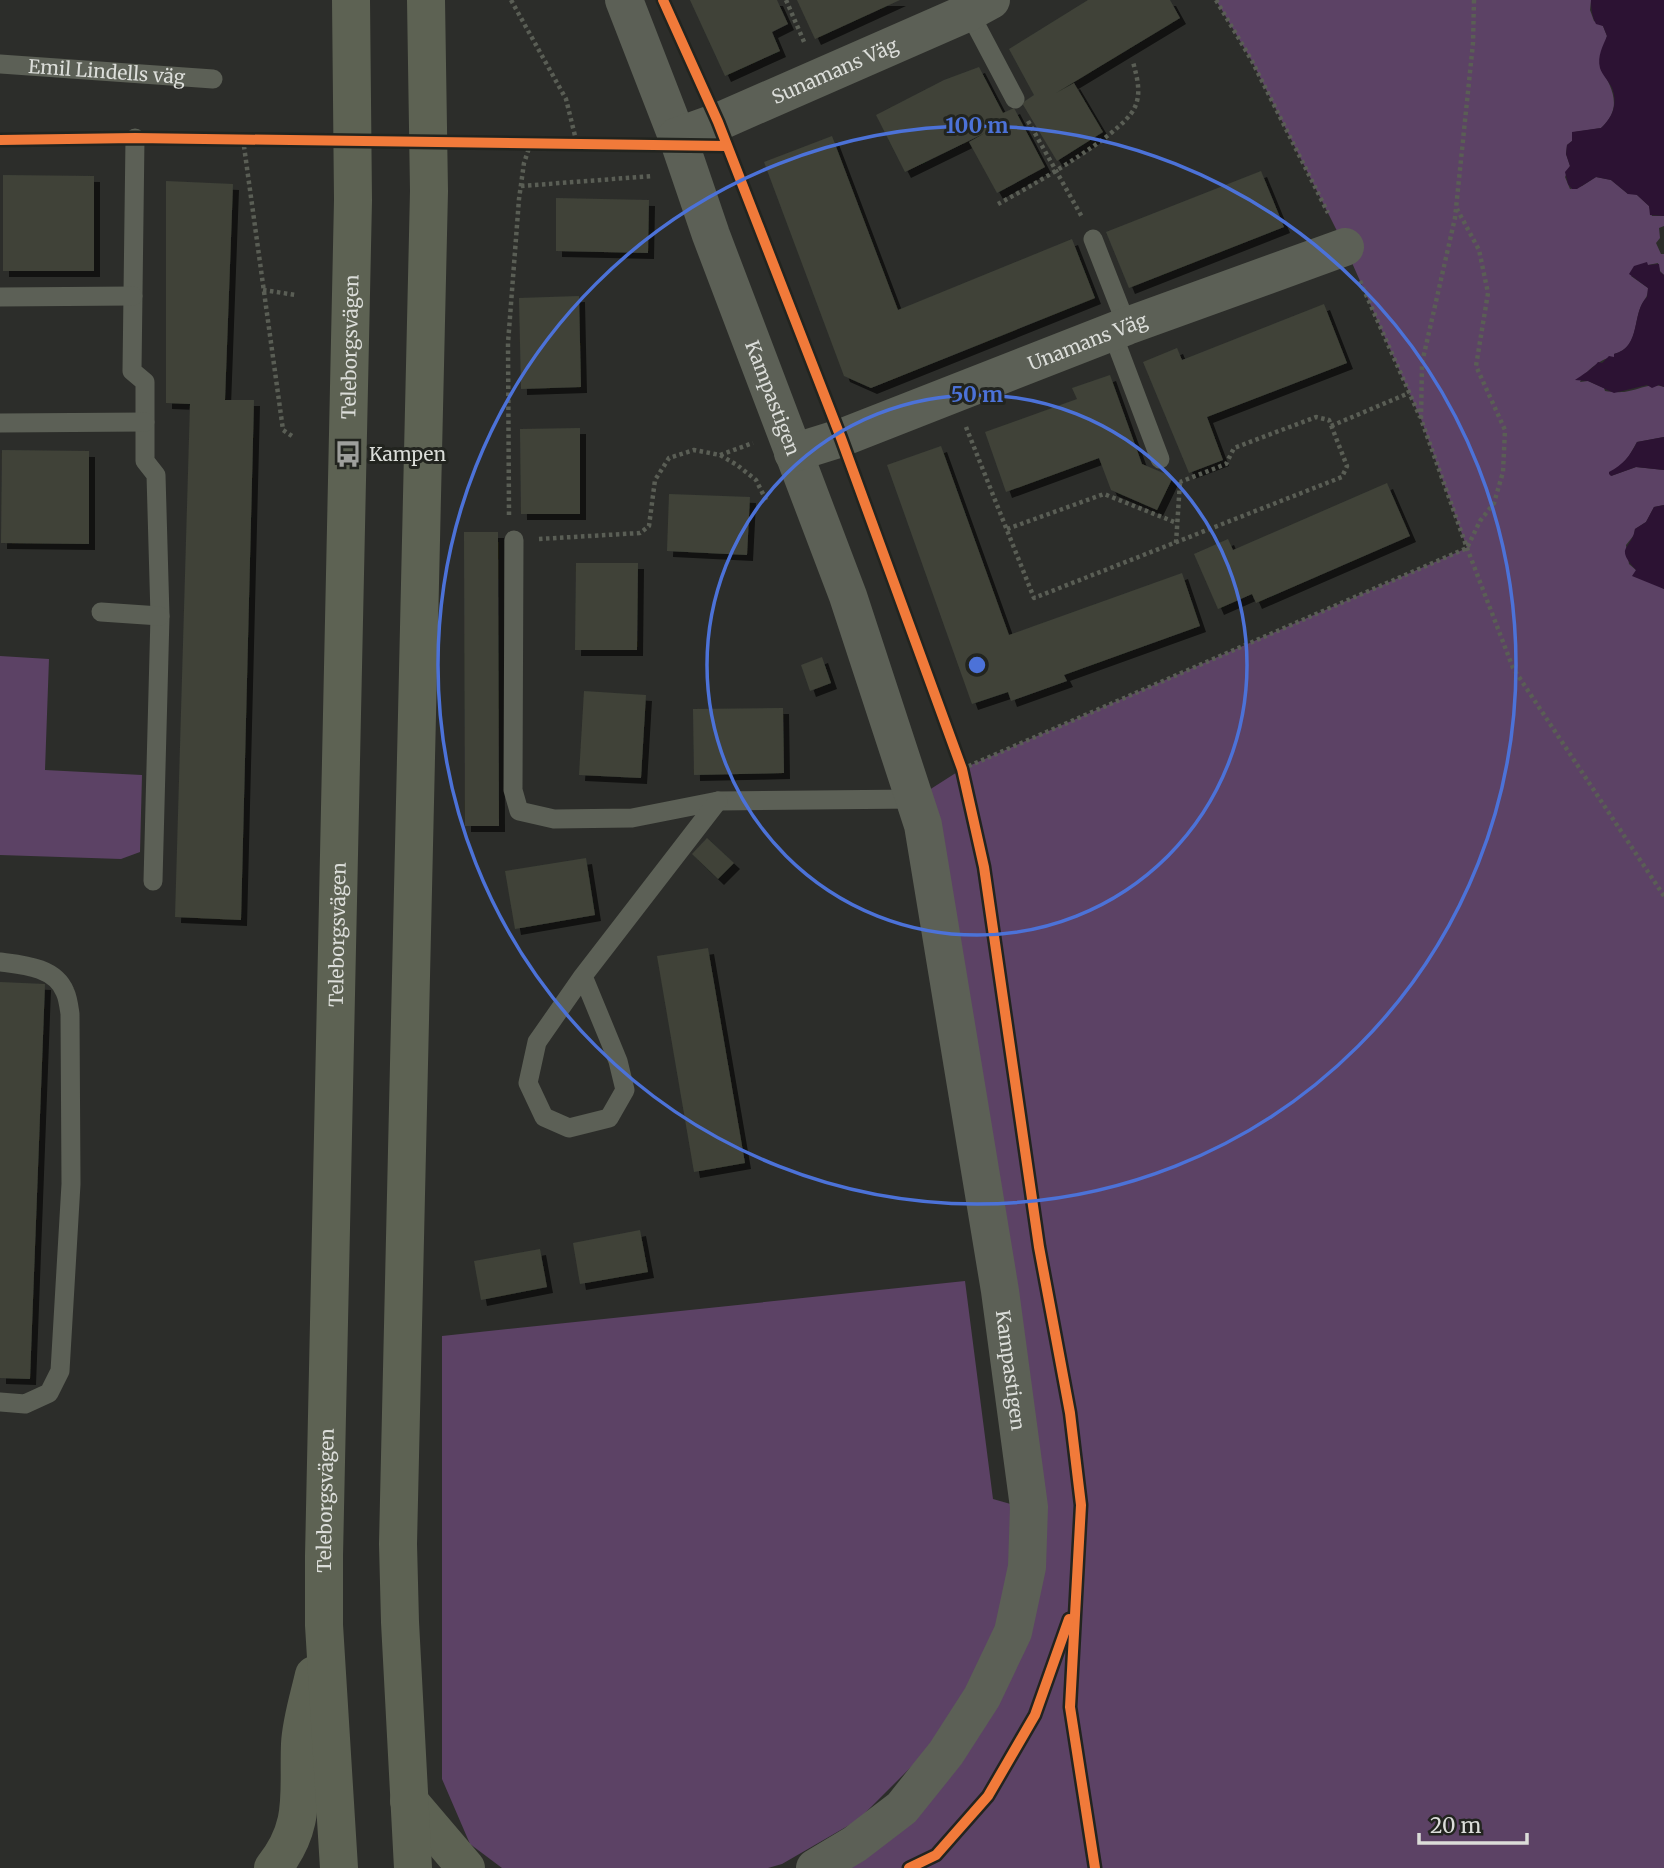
<svg xmlns="http://www.w3.org/2000/svg" width="1664" height="1868" font-family="Merriweather,serif">
<style>
.green{fill:#5c4265}
.water{fill:#2c1233}
.building{fill:#3f4238;filter:url(#shadow)}
.lines{fill:none;stroke-linecap:round;stroke-linejoin:round}
.path{stroke:#5a5e55;stroke-width:4.5;stroke-dasharray:3.5 3.5;stroke-linecap:butt}
.service{stroke:#5c6056;stroke-width:19}
.minor{stroke:#5c6056;stroke-width:38}
.secondary{stroke:#5d6253;stroke-width:38}
.cycleway-casing{stroke:#22241f;stroke-width:15}
.cycleway{stroke:#f17a3a;stroke-width:10}
.ring{fill:none;stroke:#4c72d8;stroke-width:3.5}
.labels{text-anchor:middle;dominant-baseline:central;stroke-width:6;stroke-linejoin:round;paint-order:stroke}
.street-label{font-size:19px;fill:#dbddd9;stroke:#22241f}
.poi-label{font-size:19px;fill:#dbddd9;stroke:#22241f;text-anchor:start}
.centre{fill:#4c72d8;stroke:#22241f;stroke-width:3.5}
.ring-label{font-size:21px;text-anchor:middle;font-weight:bold;fill:#4c72d8;stroke:#22241f;stroke-width:6;stroke-linejoin:round;paint-order:stroke}
</style>
<defs>
<filter id="shadow"><feDropShadow dx="6" dy="6" stdDeviation="0" flood-color="#0009"/></filter>
</defs>
<rect width="100%" height="100%" fill="#2c2d2a"/>
<g class="green">
<path d="M 1216,0 L 1591,0 L 1590,10 L 1594,21 L 1603,26 L 1607,36 L 1600,67 C 1613,89 1623,108 1601,128 L 1575,132 L 1572,141 L 1567,145 L 1566,154 L 1570,166 L 1565,177 L 1570,189 L 1582,186 L 1596,177 L 1611,180 L 1628,194 L 1636,194 L 1649,206 L 1652,216 L 1664,216 L 1664,226 L 1659,228 L 1660,238 L 1656,243 L 1661,254 L 1664,254 L 1664,275 L 1660,271 L 1658,263 L 1648,265 L 1631,276 L 1648,288 C 1648,296 1646,297 1642,304 C 1633,321 1639,348 1614,354 L 1614,357 C 1603,357 1585,371 1580,382 L 1588,381 L 1604,388 L 1605,391 C 1612,392 1622,393 1629,391 C 1641,389 1651,382 1664,387 L 1664,437 L 1637,442 L 1629,456 L 1611,476 L 1636,467 L 1664,470 L 1664,505 L 1654,507 L 1646,522 L 1635,529 L 1634,535 L 1626,545 L 1629,564 L 1636,570 L 1636,573 L 1664,589 L 1664,1868 L 815,1868 L 946,1753 L 1027,1567 L 915,799 L 962,769 L 1467,548 L 1421,419 L 1345,247 L 1252,61 Z"/>
<polygon points="0,656 49,659 45,770 142,775 140,852 121,859 0,855"/>
<polygon points="965,1281 993,1499 1014,1505 1009,1567 997,1632 971,1700 918,1760 858,1820 782,1864 768,1868 502,1868 470,1844 442,1779 442,1336"/>
</g>
<g class="water">
<path d="M 1591,0 L 1664,0 L 1664,216 L 1650,215 L 1649,206 L 1637,195 L 1628,194 L 1611,180 L 1596,177 L 1577,189 L 1572,189 L 1568,184 L 1565,172 L 1570,166 L 1566,154 L 1567,145 L 1572,141 L 1572,132 L 1601,128 C 1613,117 1618,104 1612,88 C 1609,81 1602,75 1600,68 C 1597,56 1603,46 1607,36 L 1603,26 L 1596,24 C 1592,16 1591,9 1591,0 Z"/>
<path d="M 1647,262 L 1648,265 L 1659,264 L 1660,272 L 1664,275 L 1664,387 L 1659,385 L 1652,388 L 1647,385 L 1614,393 L 1588,381 L 1575,380 C 1581,376 1595,367 1598,362 L 1602,363 L 1609,356 L 1614,357 L 1614,354 C 1642,347 1631,312 1647,297 L 1648,288 L 1629,274 L 1634,266 Z"/>
<path d="M 1664,437 L 1664,470 L 1636,467 L 1611,476 L 1609,474 L 1609,472 C 1623,465 1630,456 1637,442 Z"/>
<path d="M 1664,505 L 1664,589 L 1632,576 L 1636,570 C 1614,546 1631,551 1635,529 L 1646,522 L 1654,507 Z"/>
</g>
<g class="building">
<polygon points="690,0 777,0 788,24 772,32 780,51 725,76"/>
<polygon points="797,0 900,0 815,39"/>
<polygon points="1088,0 1170,0 1180,18 1056,93 1074,83 1103,132 1057,161 1022,103 1034,95 1009,49"/>
<polygon points="979,67 1003,113 1014,108 1045,167 997,193 969,142 985,133 905,172 876,115 944,80"/>
<polygon points="832,136 898,310 1072,239 1095,298 871,388 844,376 764,162"/>
<polygon points="1261,171 1284,227 1129,288 1106,232"/>
<polygon points="3,175 94,176 94,271 3,271"/>
<polygon points="166,181 233,184 225,400 254,400 241,920 175,917 190,404 166,403"/>
<polygon points="556,198 649,200 648,253 556,251"/>
<polygon points="579,296 581,387 521,389 519,298"/>
<polygon points="1324,304 1347,363 1207,417 1223,460 1189,473 1143,362 1177,348 1182,360"/>
<polygon points="1110,375 1142,464 1173,477 1157,510 1111,490 1099,458 1006,492 985,432 1077,399 1072,388"/>
<polygon points="580,428 580,514 521,514 520,429"/>
<polygon points="941,446 1009,635 1182,573 1200,626 1064,675 1067,681 1011,701 1008,692 972,704 887,465"/>
<polygon points="2,450 89,451 89,544 1,543"/>
<polygon points="1387,483 1410,536 1256,603 1252,594 1218,609 1194,554 1228,539 1233,550"/>
<polygon points="669,494 750,497 747,555 667,551"/>
<polygon points="464,532 498,532 499,826 465,826"/>
<polygon points="576,563 638,563 637,650 575,650"/>
<polygon points="822,657 831,683 810,691 801,665"/>
<polygon points="584,691 646,695 641,778 579,775"/>
<polygon points="783,708 784,773 694,775 693,709"/>
<polygon points="707,838 734,863 718,879 692,854"/>
<polygon points="586,858 595,915 515,929 505,871"/>
<polygon points="708,948 745,1163 694,1172 657,956"/>
<polygon points="0,982 45,984 30,1379 0,1378"/>
<polygon points="640,1230 648,1272 580,1284 573,1243"/>
<polygon points="540,1249 547,1287 481,1300 474,1261"/>
</g>
<g class="lines">
<g class="path">
<polyline points="511,0 566,99 577,144"/>
<polyline points="786,0 805,44"/>
<polyline points="1216,0 1252,61 1328,213"/>
<polyline points="1474,0 1473,43 1455,218 1422,363 1421,419 1467,548 1513,668 1664,896"/>
<polyline points="1028,121 1082,217"/>
<polyline points="243,139 283,430 292,436"/>
<polyline points="521,186 653,176"/>
<path d="M 998,204 C 1028,188 1120,136 1134,109 C 1142,94 1137,77 1133,62"/>
<polyline points="1360,281 1420,417"/>
<polyline points="263,290 296,295"/>
<polyline points="1331,426 1409,393"/>
<polyline points="966,427 1034,598 1342,477 1347,466 1329,420 1316,417 1234,448 1226,464 1180,482 1178,480"/>
<polyline points="720,455 753,443"/>
<polyline points="509,515 508,343 519,199 524,163 531,142"/>
<polyline points="1007,529 1104,494 1177,523"/>
<polyline points="539,539 640,533 649,526 655,480 669,458 694,450 720,455 737,465 756,480 766,500"/>
<polyline points="1176,543 1180,482"/>
<polyline points="962,769 1467,548 1480,521 1494,503 1503,472 1505,430 1476,366 1488,293 1479,250 1457,209"/>
</g>
<g class="service">
<polyline points="969,12 1015,99"/>
<path id="s1" d="M 0,64 L 213,79"/>
<polyline points="135,138 132,371 145,382 145,461 156,475 160,616 153,881"/>
<polyline points="1093,239 1127,326"/>
<polyline points="0,297 133,296"/>
<polyline points="1112,332 1160,459"/>
<polyline points="0,423 145,422"/>
<polyline points="514,540 513,790 519,811 554,819 632,818 718,801 915,799"/>
<polyline points="101,612 160,616"/>
<path d="M 0,962 C 23,965 55,967 65,992 C 68,998 69,1007 70,1014 L 71,1184 L 60,1371 L 49,1393 L 25,1404 L 0,1402"/>
<polyline points="583,976 618,1061 625,1090 609,1118 569,1128 544,1117 528,1083 537,1042 583,976 718,801"/>
</g>
<g class="minor">
<path id="s2" d="M 624,0 L 681,147 L 711,235 L 848,596 L 923,825 L 1000,1291 L 1029,1507 L 1027,1567 L 1013,1632 L 982,1697 L 946,1753 L 902,1808 L 855,1844 L 815,1868"/>
<path id="s3" d="M 676,137 L 718,122 L 969,12 L 991,0"/>
<path id="s4" d="M 793,453 L 841,438 L 1127,326 L 1345,247"/>
</g>
<g class="secondary">
<polyline points="409,1801 466,1868"/>
<path d="M 273,1868 C 307,1825 298,1794 300,1744 C 301,1722 309,1697 314,1675"/>
<path id="s5" d="M 339,1868 L 324,1625 L 324,1556 L 353,200 L 351,0"/>
<polyline points="413,1868 400,1622 398,1544 429,191 426,0"/>
</g>
<defs>
<g id="cycleway">
<polyline points="663,0 718,122 841,438 962,769 984,867 1039,1247 1070,1413 1081,1505 1070,1707 1095,1868"/>
<polyline points="0,140 135,138 726,146"/>
<polyline points="909,1868 936,1855 988,1796 1035,1715 1069,1619"/>
</g>
</defs>
<use href="#cycleway" class="cycleway-casing"/>
<use href="#cycleway" class="cycleway"/>
</g>
<g class="ring">
<circle cx="977" cy="665" r="270"/>
<circle cx="977" cy="665" r="539"/>
</g>
<defs>
<symbol id="bus-bare" viewBox="-9 -9 18 18"><path d="M-5-6H5V4H4V6H2V4H-2V6H-4V4H-5ZM-3.5-4V0h7V-4ZM-3.5 1.2v1.5H-2V1.2ZM2 1.2v1.5H3.5V1.2Z" fill="#9e9f9c" stroke="#22241f" stroke-width="2.5" paint-order="stroke"/></symbol>
</defs>
<g fill-rule="evenodd">
<use href="#bus-bare" x="329" y="435" width="38" height="38"/>
</g>
<g class="labels">
<g class="street-label">
<text stroke="none"><textPath href="#s1" startOffset="107">Emil Lindells väg</textPath></text>
<text stroke="none"><textPath href="#s3" startOffset="172">Sunamans Väg</textPath></text>
<text stroke="none"><textPath href="#s4" startOffset="315">Unamans Väg</textPath></text>
<text stroke="none"><textPath href="#s5" startOffset="1522">Teleborgsvägen</textPath></text>
<text stroke="none"><textPath href="#s2" startOffset="425">Kampastigen</textPath></text>
<text stroke="none"><textPath href="#s5" startOffset="934">Teleborgsvägen</textPath></text>
<text stroke="none"><textPath href="#s2" startOffset="1430">Kampastigen</textPath></text>
<text stroke="none"><textPath href="#s5" startOffset="368">Teleborgsvägen</textPath></text>
</g>
<g class="poi-label">
<text x="369" y="454">Kampen</text>
</g>
</g>
<circle cx="977" cy="665" r="10" class="centre"/>
<g class="ring-label">
<text x="977" y="133">100 m</text>
<text x="977" y="402">50 m</text>
</g>
<path d="M1419 1833v10h108v-10" fill="none" stroke="#dbddd9" stroke-width="3.5"/>
<text x="1430" y="1833" font-size="21" fill="#dbddd9" stroke="#22241f" stroke-width="5" paint-order="stroke">20 m</text>
</svg>
